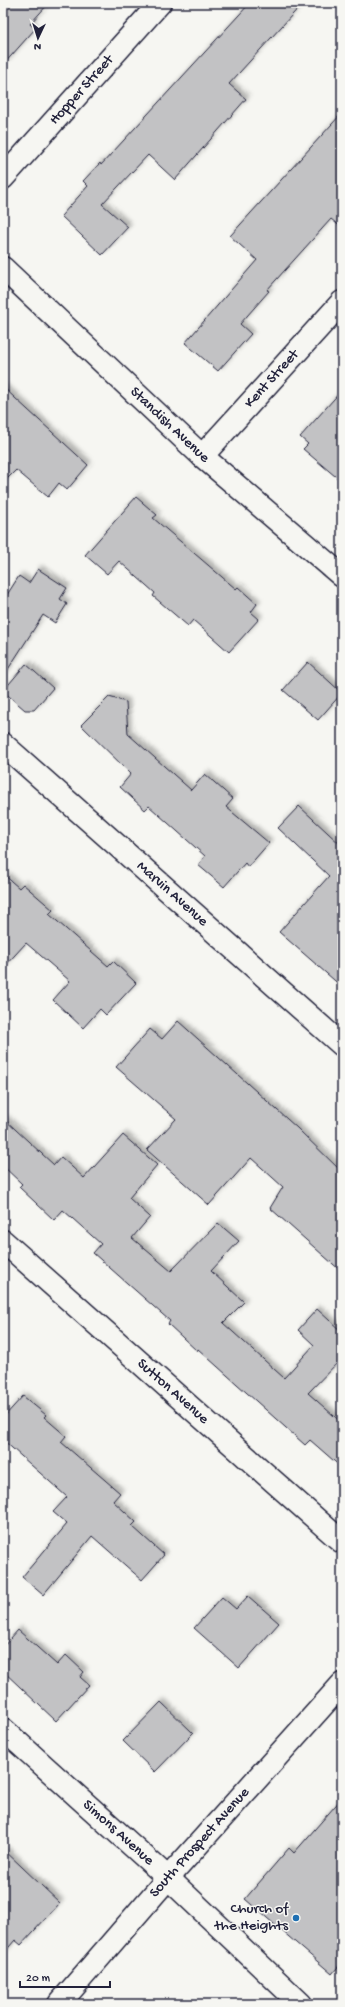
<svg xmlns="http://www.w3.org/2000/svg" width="345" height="2007" font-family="'Gochi Hand',sans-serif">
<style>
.building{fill:#c2c2c4;stroke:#22223b;filter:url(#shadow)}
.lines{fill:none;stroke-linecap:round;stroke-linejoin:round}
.minor-casing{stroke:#22223b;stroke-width:25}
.minor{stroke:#f6f6f2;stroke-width:22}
.poi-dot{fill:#1f6fb2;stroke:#f6f6f2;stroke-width:1.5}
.labels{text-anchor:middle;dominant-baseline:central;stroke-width:3;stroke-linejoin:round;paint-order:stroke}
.street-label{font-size:15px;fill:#22223b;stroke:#f6f6f2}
.poi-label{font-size:15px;fill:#22223b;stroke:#f6f6f2;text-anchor:end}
</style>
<defs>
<filter id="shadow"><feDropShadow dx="3.5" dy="-3.5" stdDeviation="2" flood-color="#0004"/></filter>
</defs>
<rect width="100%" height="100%" fill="#f6f6f2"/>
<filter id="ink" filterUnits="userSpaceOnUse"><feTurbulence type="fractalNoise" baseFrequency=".025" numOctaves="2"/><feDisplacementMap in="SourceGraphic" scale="8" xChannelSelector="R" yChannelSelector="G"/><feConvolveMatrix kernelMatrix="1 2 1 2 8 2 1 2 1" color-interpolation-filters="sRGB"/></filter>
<g filter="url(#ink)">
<g class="building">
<polygon points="3,3 49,3 30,24 35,29 3,65"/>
<polygon points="250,3 303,3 229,84 246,99 175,180 148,155 102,204 128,227 102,255 61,216 88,186 83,181 100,163 101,165"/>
<polygon points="342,113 342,228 331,219 267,290 269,291 240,324 251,334 218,371 185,343 257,260 230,236"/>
<polygon points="3,387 88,465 67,490 59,483 48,497 16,470 3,483"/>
<polygon points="342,390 342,482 303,449 308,444 300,437"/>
<polygon points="136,497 157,515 153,518 236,589 238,587 257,604 251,612 259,619 229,652 193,620 188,626 153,596 155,593 119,561 107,574 85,555"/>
<polygon points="38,569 67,588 60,599 67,604 55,623 43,615 3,677 3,601 19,576 29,583"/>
<polygon points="308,662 342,693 318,720 283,690"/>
<polygon points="26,664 53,688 34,710 25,710 3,691"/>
<polygon points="109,697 126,702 128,734 191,790 205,774 233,799 226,807 269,843 248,867 245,863 224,887 198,865 205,856 149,806 145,810 120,787 131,774 81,725"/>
<polygon points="299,806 342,846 342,987 279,932 329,876 278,828"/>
<polygon points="3,874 19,888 23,884 53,910 49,914 108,966 113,961 136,983 106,1015 100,1009 83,1028 53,1000 70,981 26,943 3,968"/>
<polygon points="178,1021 297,1128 342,1172 342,1272 270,1208 283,1187 251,1158 209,1205 147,1150 176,1119 116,1067 150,1029 162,1039"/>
<polygon points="3,1118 54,1165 61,1157 84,1178 123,1135 157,1165 129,1198 150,1217 132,1238 171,1271 218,1223 239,1241 211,1271 244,1302 223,1323 284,1378 314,1345 298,1330 317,1309 342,1332 342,1358 308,1393 342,1423 342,1468 310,1440 305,1445 198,1349 197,1351 168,1324 170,1321 93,1253 101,1244 63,1210 54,1220 19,1187 22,1184 3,1166"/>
<polygon points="23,1396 46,1415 44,1417 66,1436 61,1442 120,1493 113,1501 136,1522 132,1526 164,1555 142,1580 92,1536 43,1595 22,1577 67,1524 53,1512 67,1497 3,1440 3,1418"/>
<polygon points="248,1596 279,1623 239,1668 194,1628 222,1597 236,1609"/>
<polygon points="18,1630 57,1665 66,1655 84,1672 80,1677 89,1685 56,1721 3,1671 3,1647"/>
<polygon points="161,1702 193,1733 155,1772 123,1741"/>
<polygon points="342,1798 342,1962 332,1974 245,1899 289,1848 294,1853"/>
<polygon points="3,1849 60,1903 21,1945 15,1940 3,1954"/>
</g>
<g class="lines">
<defs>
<g id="minor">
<path id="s1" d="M 3,178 L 160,3"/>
<path id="s2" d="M 3,268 L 202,456 L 342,576"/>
<path id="s3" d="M 202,456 L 342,302"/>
<path id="s4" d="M 3,744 L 342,1045"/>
<path id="s5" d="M 3,1241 L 342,1542"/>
<path id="s6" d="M 3,1729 L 168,1878 L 301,2004"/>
<path id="s7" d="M 59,2004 L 168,1878 L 342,1684"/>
</g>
</defs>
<use href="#minor" class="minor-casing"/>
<use href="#minor" class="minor"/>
</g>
</g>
<circle class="poi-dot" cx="296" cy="1918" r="4"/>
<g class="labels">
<g class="street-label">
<text stroke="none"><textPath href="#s1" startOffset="118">Hopper Street</textPath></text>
<text stroke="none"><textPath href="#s3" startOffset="104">Kent Street</textPath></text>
<text stroke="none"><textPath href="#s2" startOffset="229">Standish Avenue</textPath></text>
<text stroke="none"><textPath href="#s4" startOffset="226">Marvin Avenue</textPath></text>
<text stroke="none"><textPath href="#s5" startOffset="227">Sutton Avenue</textPath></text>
<text stroke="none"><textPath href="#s6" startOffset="155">Simons Avenue</textPath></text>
<text stroke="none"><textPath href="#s7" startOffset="214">South Prospect Avenue</textPath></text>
</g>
<g class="poi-label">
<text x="288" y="1909">Church of<tspan x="288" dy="17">the Heights</tspan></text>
</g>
</g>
<rect width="345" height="2007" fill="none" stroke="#f6f6f2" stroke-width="16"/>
<rect x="8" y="8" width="329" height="1991" fill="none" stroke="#22223b" stroke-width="1.5" filter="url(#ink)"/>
<g transform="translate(38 38) rotate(184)" stroke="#f6f6f2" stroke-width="3" paint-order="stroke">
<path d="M0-3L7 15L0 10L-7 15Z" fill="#22223b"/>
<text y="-6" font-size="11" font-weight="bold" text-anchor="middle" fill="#22223b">N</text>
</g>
<path d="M20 1981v6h90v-6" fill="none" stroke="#22223b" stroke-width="2"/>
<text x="26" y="1981" font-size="12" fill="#22223b" stroke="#f6f6f2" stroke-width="3" paint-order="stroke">20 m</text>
</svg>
